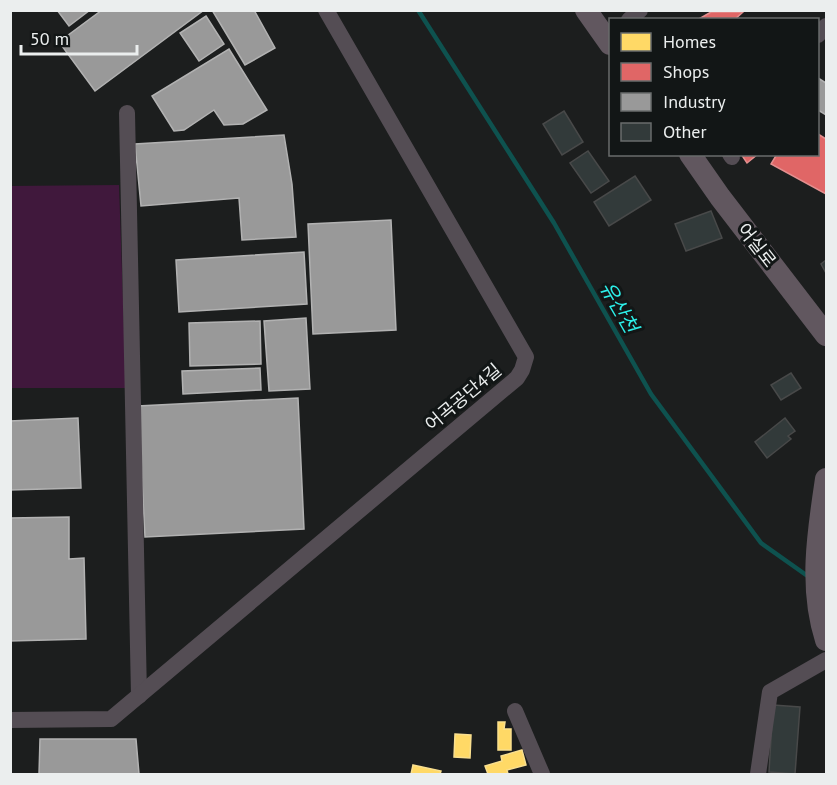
<svg xmlns="http://www.w3.org/2000/svg" width="837" height="785" font-family="'PT Sans','Noto Sans KR',sans-serif">
<style>
.green{fill:#40183c}
.homes{fill:#ffd966;stroke:#f9df8f;stroke-width:1.5}
.shops{fill:#e06666;stroke:#e38f8f;stroke-width:1.5}
.industry{fill:#999;stroke:#b2b2b2;stroke-width:1.5}
.lines{fill:none;stroke-linecap:round;stroke-linejoin:round}
.stream{stroke:#0e524f;stroke-width:4.5}
.building{fill:#323a3a;stroke:#484949;stroke-width:1.5}
.minor{stroke:#544d54;stroke-width:16}
.secondary{stroke:#61575f;stroke-width:22}
.labels{text-anchor:middle;dominant-baseline:central;stroke-width:6;stroke-linejoin:round;paint-order:stroke}
.street-label{font-size:18px;fill:#ebeeee;stroke:#121616}
.water-label{font-size:20px;font-style:italic;fill:#2defe9;stroke:#121616}
</style>
<rect width="100%" height="100%" fill="#1c1e1e"/>
<polygon class="green" points="119,185 126,388 11,388 10,186"/>
<g class="homes">
<polygon points="498,722 505,722 504,729 511,729 511,750 498,750"/>
<polygon points="455,734 471,735 470,758 454,757"/>
<polygon points="522,750 526,765 507,770 508,774 488,774 485,766 502,761 501,756"/>
<polygon points="413,765 441,771 440,774 411,774"/>
</g>
<g class="shops">
<polygon points="711,12 743,12 734,20 697,20"/>
<polygon points="818,134 826,139 826,194 771,164 777,154 818,154"/>
<polygon points="741,154 758,154 747,163"/>
</g>
<g class="industry">
<polygon points="57,10 90,10 69,26"/>
<polygon points="102,10 204,10 95,91 59,42"/>
<polygon points="212,10 254,10 275,48 245,65"/>
<polygon points="206,16 224,44 199,61 180,33"/>
<polygon points="229,49 267,110 243,124 224,125 214,110 184,130 174,131 152,96"/>
<polygon points="818,78 826,83 826,115 818,110"/>
<polygon points="284,135 292,184 296,237 242,240 239,198 141,206 135,144"/>
<polygon points="391,220 396,330 313,334 308,224"/>
<polygon points="304,252 307,304 179,312 176,260"/>
<polygon points="306,318 310,389 269,391 264,321"/>
<polygon points="260,321 261,364 190,366 189,323"/>
<polygon points="260,368 261,390 183,394 182,371"/>
<polygon points="298,398 304,529 145,537 138,406"/>
<polygon points="78,418 81,488 10,490 10,421"/>
<polygon points="69,517 69,559 84,558 86,639 10,641 10,518"/>
<polygon points="40,739 136,739 139,774 39,774"/>
</g>
<g class="lines">
<polyline class="stream" points="418,10 554,223 651,394 761,543 809,577"/>
</g>
<g class="building">
<polygon points="564,111 583,142 562,155 543,124"/>
<polygon points="588,151 609,181 591,193 570,163"/>
<polygon points="635,176 651,200 609,226 594,202"/>
<polygon points="711,211 722,238 686,251 675,224"/>
<polygon points="826,260 826,273 821,264"/>
<polygon points="791,373 801,388 781,400 771,385"/>
<polygon points="785,418 795,431 788,436 791,439 767,458 755,442"/>
<polygon points="773,705 800,707 795,774 769,772"/>
</g>
<g class="lines">
<g class="minor">
<polyline points="629,20 640,10"/>
<polyline points="818,35 826,26"/>
<polyline points="127,113 139,696"/>
<polyline points="730,154 732,157"/>
<polyline points="515,711 542,774"/>
<polyline points="10,720 111,719 517,378 522,370 526,357 326,10"/>
<polyline points="758,774 770,692 826,660"/>
</g>
<g class="secondary">
<polyline points="586,10 610,44"/>
<polyline points="690,154 720,197 826,335"/>
<path d="M 826,479 C 818,532 809,588 826,640"/>
</g>
</g>
<g class="labels">
<g class="street-label">
<text transform="translate(757 245) rotate(52)">어실로</text>
<text transform="translate(463 397) rotate(-40)">어곡공단4길</text>
</g>
<g class="water-label">
<text transform="translate(619 307) rotate(60)">유산천</text>
</g>
</g>
<rect width="837" height="785" fill="none" stroke="#ebeeee" stroke-width="24"/>
<rect x="609" y="18" width="210" height="138" fill="#121616" stroke="#696c6c" stroke-width="1.5"/>
<rect x="621" y="33" width="30" height="18" fill="#ffd966" stroke="#696c6c" stroke-width="1.5"/>
<text x="663" y="48" font-size="18" fill="#ebeeee">Homes</text>
<rect x="621" y="63" width="30" height="18" fill="#e06666" stroke="#696c6c" stroke-width="1.5"/>
<text x="663" y="78" font-size="18" fill="#ebeeee">Shops</text>
<rect x="621" y="93" width="30" height="18" fill="#999999" stroke="#696c6c" stroke-width="1.5"/>
<text x="663" y="108" font-size="18" fill="#ebeeee">Industry</text>
<rect x="621" y="123" width="30" height="18" fill="#323a3a" stroke="#696c6c" stroke-width="1.5"/>
<text x="663" y="138" font-size="18" fill="#ebeeee">Other</text>
<path d="M21 45v9h116v-9" fill="none" stroke="#ebeeee" stroke-width="3"/>
<text x="30" y="45" font-size="18" fill="#ebeeee" stroke="#121616" stroke-width="4.5" paint-order="stroke">50 m</text>
</svg>
